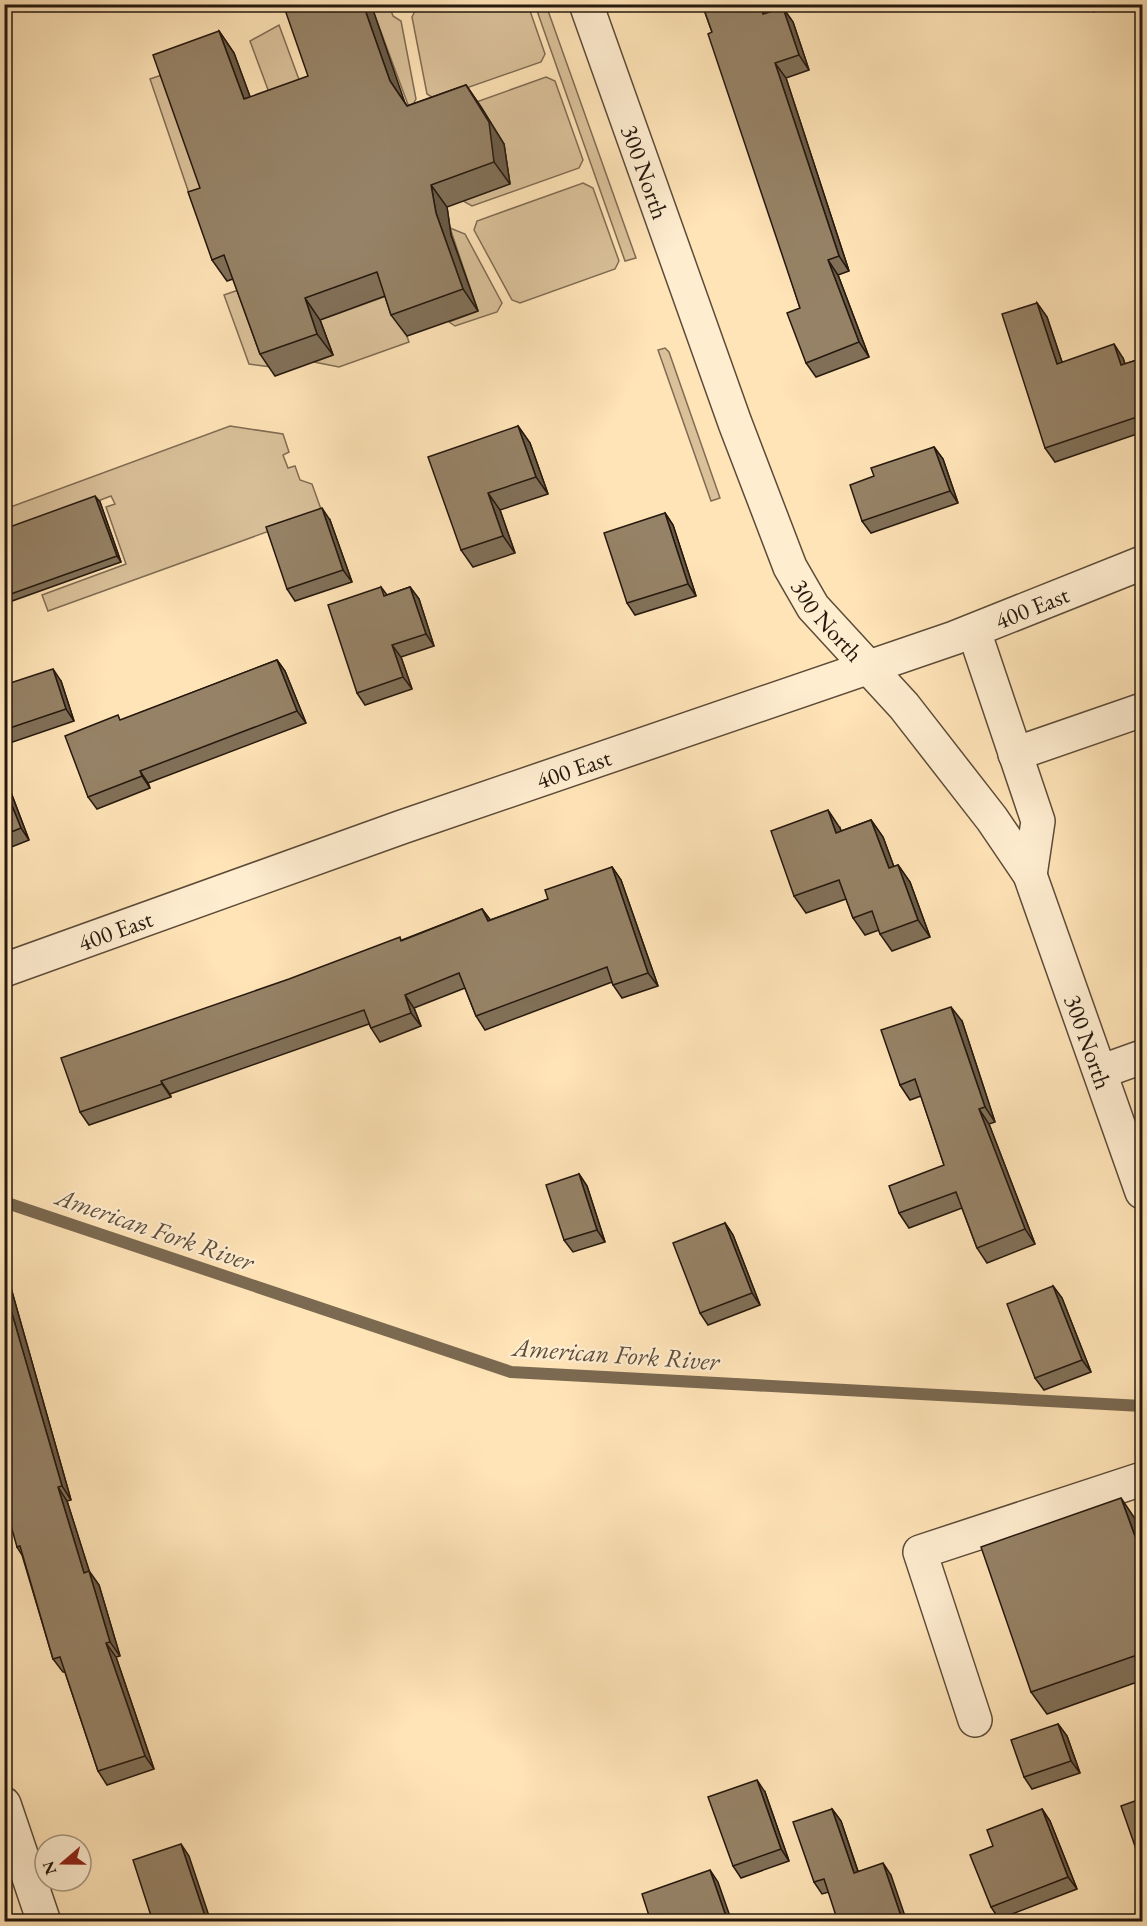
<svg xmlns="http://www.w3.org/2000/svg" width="1147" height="1926" font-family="'EB Garamond',serif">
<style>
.green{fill:#dac19a;stroke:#806c54;stroke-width:1.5}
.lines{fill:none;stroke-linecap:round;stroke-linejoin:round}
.stream{stroke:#7b6951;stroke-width:12}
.minor-casing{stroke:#5c4b38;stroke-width:36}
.minor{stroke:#ffedd0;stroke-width:33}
.wall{fill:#817058;stroke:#25180e;stroke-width:1.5}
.shaded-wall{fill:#695b47;stroke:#25180e;stroke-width:1.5}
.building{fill:#968266;stroke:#25180e;stroke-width:1.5}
.labels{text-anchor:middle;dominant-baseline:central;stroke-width:4.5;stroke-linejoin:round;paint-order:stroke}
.street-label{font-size:24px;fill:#25180e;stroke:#ffedd0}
.water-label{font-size:26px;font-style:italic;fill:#5f4e3b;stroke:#ffedd0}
</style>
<rect width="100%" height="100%" fill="#ffe4b7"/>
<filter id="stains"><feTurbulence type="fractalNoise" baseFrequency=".00333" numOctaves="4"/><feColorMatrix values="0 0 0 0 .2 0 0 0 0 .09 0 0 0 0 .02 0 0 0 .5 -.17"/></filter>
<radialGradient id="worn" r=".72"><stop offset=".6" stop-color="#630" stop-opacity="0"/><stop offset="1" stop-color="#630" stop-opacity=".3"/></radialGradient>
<g class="green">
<polygon points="371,5 389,5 393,16 401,21 416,99 410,110"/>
<polygon points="426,5 528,5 545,54 541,62 435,99 427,94 412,17 416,9"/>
<polygon points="535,5 546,5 636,258 625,261"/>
<polygon points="279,25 301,85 270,95 250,41"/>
<polygon points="191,65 213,201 194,208 150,79"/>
<polygon points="546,77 555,81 583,160 579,168 472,206 463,201 509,184 457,109"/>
<polygon points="583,183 593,188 619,261 615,269 520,303 512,300 474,230 477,221"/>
<polygon points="450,228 465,234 502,303 497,312 455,326 449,322 478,311"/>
<polygon points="244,288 272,367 249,364 224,295"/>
<polygon points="392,294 409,342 339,367 314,362 333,355 320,320"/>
<polygon points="665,348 669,352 720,498 711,501 658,350"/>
<polygon points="230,426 283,434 289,452 283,455 288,468 295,466 300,480 312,484 322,512 48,611 42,595 126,564 106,507 115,504 111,496 5,536 5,509"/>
</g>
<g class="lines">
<polyline class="stream" points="4,1202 511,1372 1142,1406"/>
<defs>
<g id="minor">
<path id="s1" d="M 586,4 L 735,423 L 790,567 L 813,607 L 904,706 L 992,819 L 1030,875 L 1142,1192"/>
<polyline points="974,631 1038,821 1030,875"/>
<polyline points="1015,754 1142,710"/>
<path id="s2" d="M 4,970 L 402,827 L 954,638 L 1142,563"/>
<polyline points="1100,1072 1142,1057"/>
<polyline points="975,1720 920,1552 1142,1479"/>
<polyline points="4,1804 44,1922"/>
</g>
</defs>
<use href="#minor" class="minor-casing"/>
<use href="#minor" class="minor"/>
</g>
<g class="wall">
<polygon points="702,4 765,4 768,13 783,8 793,22 809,70 786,78 849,271 838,275 869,357 816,377 806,363 800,308 712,32"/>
<polygon points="1088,4 1103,4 1094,12"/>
<polygon points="219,31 234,53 250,97 405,103 407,106 466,85 481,107 504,144 510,184 447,207 451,235 478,311 407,336 391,315 385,296 320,320 333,355 275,376 260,354 233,279 227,281 212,260 200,188"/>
<polygon points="1037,303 1047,317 1062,362 1123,358 1125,364 1143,358 1143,432 1055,462 1045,448"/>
<polygon points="518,426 530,443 548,494 500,510 515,553 473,567 461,550"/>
<polygon points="934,447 943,459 958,503 871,533 862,521 874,476"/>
<polygon points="100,502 121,562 12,601 8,595"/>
<polygon points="665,513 673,525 696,596 635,615 627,603"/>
<polygon points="330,520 352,582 295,601 287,589"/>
<polygon points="381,587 387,595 410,587 419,599 434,646 401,657 412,689 365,705 357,693"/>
<polygon points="277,660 285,671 306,723 148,783 150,788 97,809 88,797 121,720"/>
<polygon points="4,681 7,684 61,681 74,721 4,745"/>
<polygon points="4,783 10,790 29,840 4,850"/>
<polygon points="871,820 883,837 894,867 898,865 910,882 930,937 892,951 880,934 879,930 865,935 853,918 846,899 806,913 794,896 840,828 841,831"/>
<polygon points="612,867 621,880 658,986 622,998 613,985 612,982 485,1030 476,1016 465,988 414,1008 421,1026 380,1042 371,1028 369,1024 170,1094 171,1097 89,1125 80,1112 402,940 482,909 490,920 548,899"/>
<polygon points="962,1021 995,1122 989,1124 1035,1244 987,1263 977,1248 962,1208 909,1228 899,1213 944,1165 921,1096 910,1100 900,1085"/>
<polygon points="579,1174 587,1186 605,1242 573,1252 564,1240"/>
<polygon points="725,1223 733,1235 760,1305 708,1325 700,1313"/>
<polygon points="9,1281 71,1500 67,1501 89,1571 99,1585 120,1656 116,1657 154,1769 107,1785 98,1771 65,1672 63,1672 53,1659 22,1555 17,1547"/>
<polygon points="1053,1286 1062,1298 1091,1372 1044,1390 1035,1378"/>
<polygon points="1136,1520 1143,1537 1143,1680 1047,1714 1031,1692"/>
<polygon points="1058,1724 1067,1736 1080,1773 1032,1789 1024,1777"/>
<polygon points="765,1792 789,1861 741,1878 733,1866"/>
<polygon points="1143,1798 1143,1858 1136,1849"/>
<polygon points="832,1809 841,1821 858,1871 891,1875 822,1894 814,1882"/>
<polygon points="1042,1809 1050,1821 1077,1889 999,1919 991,1907 993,1846"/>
</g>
<g class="shaded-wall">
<polygon points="363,4 371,4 405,103 422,128 390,81"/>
<polygon points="760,4 765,4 774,29 763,14"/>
<polygon points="783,8 793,22 809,70 799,55"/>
<polygon points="219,31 234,53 259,121 244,99"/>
<polygon points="775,63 786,78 849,271 839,256"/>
<polygon points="466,85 481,107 504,144 510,184 494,162"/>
<polygon points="431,185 447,207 451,235 478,311 463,289 436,213"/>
<polygon points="828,260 838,275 869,357 859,342"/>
<polygon points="305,298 320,320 333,355 317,334"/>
<polygon points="1037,303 1047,317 1067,377 1057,364"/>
<polygon points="1114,344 1123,358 1130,379 1121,365"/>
<polygon points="518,426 530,443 548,494 536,477"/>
<polygon points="934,447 943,459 958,503 950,491"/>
<polygon points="488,493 500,510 515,553 503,536"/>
<polygon points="95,496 100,502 121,562 117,556"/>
<polygon points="322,508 330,520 352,582 343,570"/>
<polygon points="665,513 673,525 696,596 688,584"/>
<polygon points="410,587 419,599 434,646 426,634"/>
<polygon points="392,645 401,657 412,689 403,677"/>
<polygon points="277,660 285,671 306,723 297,711"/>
<polygon points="53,669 61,681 74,721 66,709"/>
<polygon points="140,771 148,783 150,788 142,776"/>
<polygon points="4,783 10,790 29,840 21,828 4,786"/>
<polygon points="828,810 840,828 848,850 836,833"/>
<polygon points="871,820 883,837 901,886 889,868"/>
<polygon points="898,865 910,882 930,937 918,920"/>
<polygon points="612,867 621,880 658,986 648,973"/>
<polygon points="482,909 492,922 488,921"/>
<polygon points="405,995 414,1008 421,1026 411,1013"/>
<polygon points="951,1007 962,1021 995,1122 985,1107"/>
<polygon points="161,1081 170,1094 171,1097 162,1084"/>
<polygon points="979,1109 989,1124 1035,1244 1025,1229"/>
<polygon points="579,1174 587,1186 605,1242 597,1230"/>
<polygon points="725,1223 733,1235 760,1305 752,1293"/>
<polygon points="4,1275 9,1281 71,1500 62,1486 4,1286"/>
<polygon points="1053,1286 1062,1298 1091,1372 1082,1360"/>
<polygon points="58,1487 67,1501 94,1586 84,1573"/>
<polygon points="1121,1498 1136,1520 1143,1537 1143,1558"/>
<polygon points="89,1571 99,1585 120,1656 110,1642"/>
<polygon points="106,1643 116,1657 154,1769 145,1756"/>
<polygon points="1058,1724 1067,1736 1080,1773 1071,1761"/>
<polygon points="757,1780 765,1792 789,1861 781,1849"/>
<polygon points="832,1809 841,1821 862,1884 854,1873"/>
<polygon points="1042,1809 1050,1821 1077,1889 1068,1877"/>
<polygon points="181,1844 189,1856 211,1922 207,1922"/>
<polygon points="883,1863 891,1875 907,1922 903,1922"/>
<polygon points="710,1870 718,1882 732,1922 728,1922"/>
</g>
<g class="building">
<polygon points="283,4 363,4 390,81 407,106 466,85 489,122 494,162 431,185 436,213 463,289 391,315 377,272 305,298 317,334 260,354 224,255 212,260 188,192 200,188 153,55 219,31 244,99 308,76"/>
<polygon points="702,4 760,4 763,14 783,8 799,55 775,63 839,256 828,260 859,342 806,363 787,313 800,308 708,34 712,32"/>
<polygon points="1037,303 1057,364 1114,344 1121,365 1143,358 1143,415 1045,448 1002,314"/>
<polygon points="518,426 536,477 488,493 503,536 461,550 428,457"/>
<polygon points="934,447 950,491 862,521 850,485 874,476 871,468"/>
<polygon points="95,496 117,556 8,595 4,586 4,529"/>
<polygon points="322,508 343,570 287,589 266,527"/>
<polygon points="665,513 688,584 627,603 604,533"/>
<polygon points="381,587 384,596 410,587 426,634 392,645 403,677 357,693 328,605"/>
<polygon points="277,660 297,711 140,771 142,776 88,797 65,736 118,715 120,720"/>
<polygon points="53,669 66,709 4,730 4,685"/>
<polygon points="4,786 21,828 4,835"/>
<polygon points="828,810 836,833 871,820 889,868 898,865 918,920 880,934 872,911 853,918 839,880 794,896 771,831"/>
<polygon points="612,867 648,973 613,985 607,967 476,1016 459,973 405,995 411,1013 371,1028 364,1010 161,1081 162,1084 80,1112 61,1058 289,979 400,937 401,941 482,909 488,921 548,899 545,890"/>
<polygon points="951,1007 985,1107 979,1109 1025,1229 977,1248 956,1192 899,1213 889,1186 944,1165 915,1079 900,1085 881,1030"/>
<polygon points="579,1174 597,1230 564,1240 546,1185"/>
<polygon points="725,1223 752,1293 700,1313 673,1243"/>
<polygon points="4,1286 62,1486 58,1487 84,1573 89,1571 110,1642 106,1643 145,1756 98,1771 60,1657 53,1659 20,1546 17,1547 4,1501"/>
<polygon points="1053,1286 1082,1360 1035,1378 1007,1304"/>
<polygon points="1121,1498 1143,1558 1143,1653 1031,1692 981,1547"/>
<polygon points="1058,1724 1071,1761 1024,1777 1011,1740"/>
<polygon points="757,1780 781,1849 733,1866 708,1797"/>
<polygon points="1143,1798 1143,1847 1136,1849 1121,1806"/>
<polygon points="832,1809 854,1873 883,1863 903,1922 838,1922 824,1879 814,1882 793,1822"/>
<polygon points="1042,1809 1068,1877 991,1907 970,1855 993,1846 987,1830"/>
<polygon points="181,1844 207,1922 153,1922 133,1860"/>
<polygon points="710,1870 728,1922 651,1922 642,1894"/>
</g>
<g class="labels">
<g class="street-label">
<text stroke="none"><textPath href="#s1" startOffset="178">300 North</textPath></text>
<text stroke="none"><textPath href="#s2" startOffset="1090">400 East</textPath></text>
<text stroke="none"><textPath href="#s1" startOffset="664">300 North</textPath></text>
<text stroke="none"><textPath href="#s2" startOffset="604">400 East</textPath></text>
<text stroke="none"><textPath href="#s2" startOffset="118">400 East</textPath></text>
<text stroke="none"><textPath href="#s1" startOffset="1167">300 North</textPath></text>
</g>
<g class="water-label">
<text transform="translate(155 1229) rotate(19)">American Fork River</text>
<text transform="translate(616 1354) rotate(4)">American Fork River</text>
</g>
</g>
<rect width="1147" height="1926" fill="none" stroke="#ffe4b7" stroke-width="24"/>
<rect x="6" y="6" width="1135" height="1914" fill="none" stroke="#25180e" stroke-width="3"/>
<rect x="12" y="12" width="1123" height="1902" fill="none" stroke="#25180e" stroke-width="1.5"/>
<g transform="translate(63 1863) rotate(250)"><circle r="28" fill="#ffedd0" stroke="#a89882" stroke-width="1.5"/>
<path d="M0-4.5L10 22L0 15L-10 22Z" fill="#8f2418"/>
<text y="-9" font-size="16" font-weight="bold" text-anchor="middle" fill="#25180e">N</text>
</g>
<rect width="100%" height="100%" filter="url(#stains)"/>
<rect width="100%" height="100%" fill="url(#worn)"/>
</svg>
